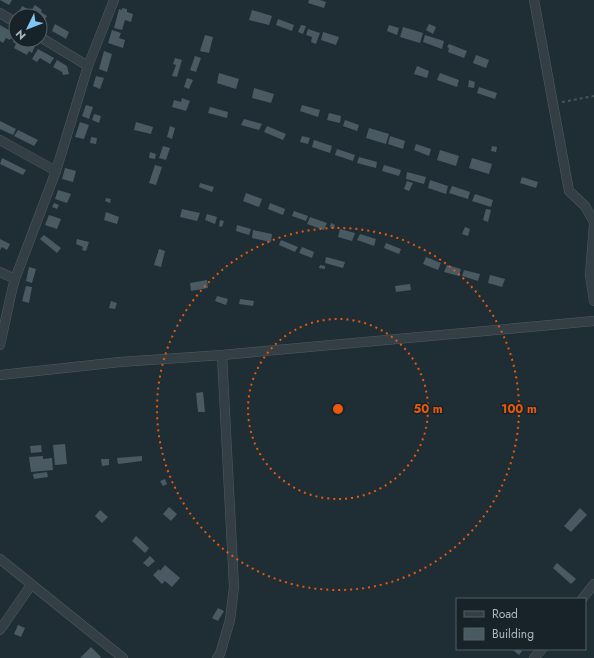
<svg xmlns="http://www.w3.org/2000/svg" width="594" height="658" font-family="Jost,sans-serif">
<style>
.building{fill:#4a5a63}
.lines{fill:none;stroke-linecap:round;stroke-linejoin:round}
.minor-casing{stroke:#505c63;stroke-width:10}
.path{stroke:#435755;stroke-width:2;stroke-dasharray:3 3;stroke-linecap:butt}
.minor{stroke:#333e45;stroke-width:9}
.ring{fill:none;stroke:#e8590c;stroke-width:2;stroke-dasharray:2 4}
.centre{fill:#e8590c;stroke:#182329;stroke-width:2}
.ring-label{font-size:12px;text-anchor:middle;font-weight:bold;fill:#e8590c;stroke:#182329;stroke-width:3;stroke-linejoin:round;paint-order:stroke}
</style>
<rect width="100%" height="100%" fill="#1f2d34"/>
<g class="building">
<polygon points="0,0 12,0 9,5"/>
<polygon points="309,0 320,0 326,2 324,8 308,3"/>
<polygon points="35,5 42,10 41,12 47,16 44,21 46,22 45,25 43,24 42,26 40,24 40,16 26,16 19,12 22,6 31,11"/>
<polygon points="122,8 127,9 127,12 133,14 131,22 125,20 122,30 114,28 119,9 122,10"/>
<polygon points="252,10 272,16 269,25 249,20"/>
<polygon points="278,19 294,25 292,31 276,25"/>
<polygon points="55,24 69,32 66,39 52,31"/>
<polygon points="429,24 436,27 433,34 426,30"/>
<polygon points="0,25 14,33 10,40 6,38 3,43 0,41"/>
<polygon points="301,25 306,26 303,34 298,32"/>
<polygon points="389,25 399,28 397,35 387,31"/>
<polygon points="403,27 423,33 420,43 400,37"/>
<polygon points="308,29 320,33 316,44 311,42 312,37 306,35"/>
<polygon points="112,30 121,33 119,38 125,40 123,48 108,43"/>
<polygon points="323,32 339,37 336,45 321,40"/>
<polygon points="205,35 213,37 209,53 200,51"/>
<polygon points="425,35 444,41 442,49 423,42"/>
<polygon points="16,37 16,40 24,40 35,46 32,53 29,51 27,55 14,48 16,44 13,42"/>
<polygon points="449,44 467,51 464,58 448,52 449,48 447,47"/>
<polygon points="38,49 54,58 50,64 40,58 37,62 32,59"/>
<polygon points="104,51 112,54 107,72 99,69"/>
<polygon points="476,55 489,60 486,68 473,63"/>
<polygon points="195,56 201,58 196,72 190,70"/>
<polygon points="175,58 182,60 177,77 172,76 176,65 173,64"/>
<polygon points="57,60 67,66 69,74 63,75 62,72 53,67"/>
<polygon points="417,66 429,71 427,78 414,74"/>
<polygon points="219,73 239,79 236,89 217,83"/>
<polygon points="440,73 459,80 457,87 437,80"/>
<polygon points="96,76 104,78 100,89 93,86"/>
<polygon points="187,78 193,80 189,89 184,87"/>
<polygon points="469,80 475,82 474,88 468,87"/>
<polygon points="479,87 497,93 495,99 477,93"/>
<polygon points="254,88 274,94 271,103 252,98"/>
<polygon points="182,98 190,101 186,111 172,107 174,100 181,102"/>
<polygon points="86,105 93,107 89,119 82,116"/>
<polygon points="302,105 320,110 318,117 300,111"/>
<polygon points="210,107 228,112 227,118 208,113"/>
<polygon points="329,113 341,116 340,123 327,120"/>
<polygon points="94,114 101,116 99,123 92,120"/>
<polygon points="244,119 262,124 259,130 241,125"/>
<polygon points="345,120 359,125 357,131 343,126"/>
<polygon points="0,121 16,129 13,135 0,129"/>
<polygon points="80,122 89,125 84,139 75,137"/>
<polygon points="136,122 153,127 151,134 134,130"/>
<polygon points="170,126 175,128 172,139 167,137"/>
<polygon points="267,126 286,134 283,140 264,132"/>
<polygon points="369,128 389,134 386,144 366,138"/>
<polygon points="18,130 38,140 34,146 14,136"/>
<polygon points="302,136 310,138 308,144 300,142"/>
<polygon points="390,136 405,141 403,149 388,144"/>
<polygon points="91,137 97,138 96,144 90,143"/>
<polygon points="314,140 332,146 330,153 312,147"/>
<polygon points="416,144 431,149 429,156 414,150"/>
<polygon points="163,146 170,148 166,160 159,158"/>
<polygon points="492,146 497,147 496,152 491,151"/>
<polygon points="337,149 355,155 353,161 335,155"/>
<polygon points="440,150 459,156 456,166 437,160"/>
<polygon points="150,152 156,154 155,159 149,158"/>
<polygon points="359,157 377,162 376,168 357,163"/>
<polygon points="2,158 26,170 23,175 0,164"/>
<polygon points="472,158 492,164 489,174 469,168"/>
<polygon points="155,165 162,167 156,185 149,183"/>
<polygon points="384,165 401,170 399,176 382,171"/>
<polygon points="65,168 76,171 73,182 62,179"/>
<polygon points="407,172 426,177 424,184 406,179"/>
<polygon points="522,177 538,182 536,188 520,183"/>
<polygon points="430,180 448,186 446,194 428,188"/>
<polygon points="407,181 413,183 409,191 404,189"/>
<polygon points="200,183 214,187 212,192 199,187"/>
<polygon points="452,186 470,192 468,199 449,193"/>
<polygon points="58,190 71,194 67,203 55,199"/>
<polygon points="246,193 262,199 259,207 243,201"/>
<polygon points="475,194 493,200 491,207 472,201"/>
<polygon points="106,198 111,199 110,203 105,201"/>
<polygon points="54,203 59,205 57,209 52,207"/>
<polygon points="270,203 285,209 283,215 268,209"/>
<polygon points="182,209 200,213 197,221 180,217"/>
<polygon points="486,209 491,210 488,222 483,220"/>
<polygon points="294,211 308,216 306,221 292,216"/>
<polygon points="106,212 119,217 117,224 104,220"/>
<polygon points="207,214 217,217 215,224 205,220"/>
<polygon points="49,215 61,219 57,229 45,225"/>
<polygon points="310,217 327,223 324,230 307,224"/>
<polygon points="220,220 224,221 222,227 219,226"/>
<polygon points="331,223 335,225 334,229 330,227"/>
<polygon points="237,225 251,229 249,235 236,231"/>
<polygon points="465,227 470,229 468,236 462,234"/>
<polygon points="340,229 355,233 352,241 338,237"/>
<polygon points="253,230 272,234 271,242 252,238"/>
<polygon points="360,234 376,239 374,246 357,240"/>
<polygon points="44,235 61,248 57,253 40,239"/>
<polygon points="0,239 10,244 7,250 2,247 0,250"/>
<polygon points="77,239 89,242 86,251 82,250 83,247 76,244"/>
<polygon points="281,240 298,247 295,252 279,245"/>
<polygon points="386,243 401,249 399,254 384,248"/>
<polygon points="302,247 314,252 312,258 299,253"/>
<polygon points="159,249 165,251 161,267 154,265"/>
<polygon points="326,257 345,262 343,268 325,263"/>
<polygon points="426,257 441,263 438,270 423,264"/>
<polygon points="320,265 325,266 325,269 319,268"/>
<polygon points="447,265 461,269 459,276 444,272"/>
<polygon points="29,267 36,269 32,283 26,281"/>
<polygon points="464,270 480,274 478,281 462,276"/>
<polygon points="490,275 505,279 502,287 488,283"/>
<polygon points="207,280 208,288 191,291 190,283"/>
<polygon points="410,284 411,290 396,292 395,286"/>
<polygon points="26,286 32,287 29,303 22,301"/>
<polygon points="217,296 228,299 226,305 215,301"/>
<polygon points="240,299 254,301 253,306 239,304"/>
<polygon points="111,301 117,303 115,309 109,308"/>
<polygon points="203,392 205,412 198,412 196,393"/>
<polygon points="65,444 67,464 55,465 53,445"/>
<polygon points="41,445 42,452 31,453 30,446"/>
<polygon points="43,456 43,459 52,458 53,470 31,472 29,457"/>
<polygon points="142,456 142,461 118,464 117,458"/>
<polygon points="101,459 109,459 109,465 102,466"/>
<polygon points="47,472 48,477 34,479 33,474"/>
<polygon points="165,479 167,484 163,486 160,481"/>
<polygon points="169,507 177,514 171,521 163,514"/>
<polygon points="580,508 587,515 571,532 564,526"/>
<polygon points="100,510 108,517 102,523 95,516"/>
<polygon points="136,536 149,548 145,553 132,541"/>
<polygon points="150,556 155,561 148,567 143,563"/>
<polygon points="557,563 576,579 571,584 553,568"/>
<polygon points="165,565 180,578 172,587 165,581 162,584 153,575 159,569 160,571"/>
<polygon points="218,608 224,611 218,621 212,618"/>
<polygon points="18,625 25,628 21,637 14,634"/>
<polygon points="91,647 101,657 100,658 80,658"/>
<polygon points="514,649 519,649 522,651 519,655 513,650"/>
</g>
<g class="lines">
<defs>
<g id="minor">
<polyline points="534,0 569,191 585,206 594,222"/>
<polyline points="0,13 16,23"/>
<polyline points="40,37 88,66"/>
<polyline points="0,140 56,171"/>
<polyline points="594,225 590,275 594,301"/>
<polyline points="0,272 15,279"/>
<polyline points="0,345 12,290 15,279 56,171 88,66 114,0"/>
<polyline points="0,375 120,362 222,355 594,321"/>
<polyline points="0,559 123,658"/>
<polyline points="582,599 594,584"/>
<polyline points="0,630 31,585"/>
<polyline points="217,658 220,654 230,620 234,587 222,355"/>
<polyline points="534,658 542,649"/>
</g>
</defs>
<use href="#minor" class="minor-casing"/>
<polyline class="path" points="562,102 594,96"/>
<use href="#minor" class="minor"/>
</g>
<g class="ring">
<circle cx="338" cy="409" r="90"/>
<circle cx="338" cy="409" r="181"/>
</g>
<circle cx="338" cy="409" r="6" class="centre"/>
<g class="ring-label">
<text x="428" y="413">50 m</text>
<text x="519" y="413">100 m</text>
</g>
<rect x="456" y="598" width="130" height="52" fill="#182329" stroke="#535f66"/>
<rect x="464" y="611" width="20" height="6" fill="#333e45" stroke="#535f66"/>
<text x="492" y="618" font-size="12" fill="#acb9c2">Road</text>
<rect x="464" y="628" width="20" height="12" fill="#4a5a63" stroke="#535f66"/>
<text x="492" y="638" font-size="12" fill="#acb9c2">Building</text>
<g transform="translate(28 28) rotate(227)"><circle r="19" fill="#182329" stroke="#535f66"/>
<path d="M0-3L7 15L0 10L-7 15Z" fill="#80c5f3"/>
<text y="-6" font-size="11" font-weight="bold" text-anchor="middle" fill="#acb9c2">N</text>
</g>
</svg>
